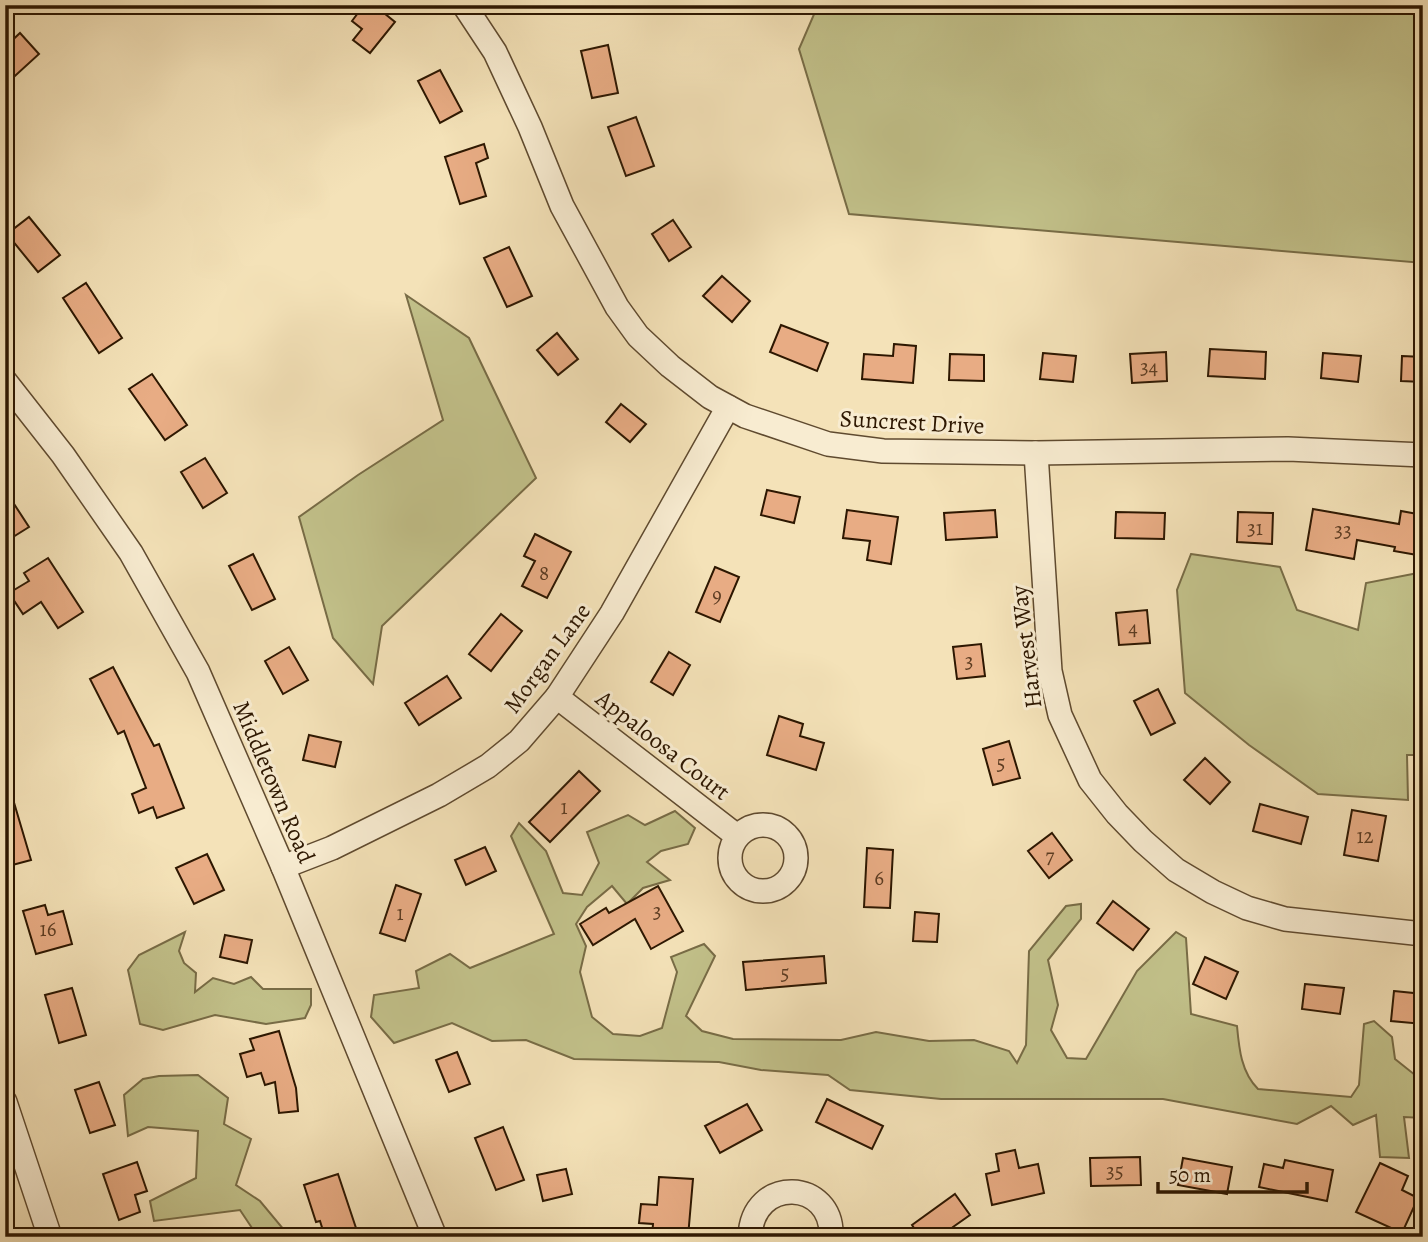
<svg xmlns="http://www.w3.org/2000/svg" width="1428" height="1242" font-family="Alegreya,serif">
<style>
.green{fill:#c2c18a;stroke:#786c46;stroke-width:2}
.building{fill:#e8ac84;stroke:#2d1701;stroke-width:2}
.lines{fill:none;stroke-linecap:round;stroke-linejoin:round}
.minor-casing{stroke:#5f4a2f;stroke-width:26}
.minor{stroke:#f8ecd1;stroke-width:23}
.labels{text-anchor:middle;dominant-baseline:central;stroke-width:6;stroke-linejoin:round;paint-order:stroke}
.number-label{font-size:21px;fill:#5c3c22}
.street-label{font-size:24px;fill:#2d1701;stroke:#f8ecd1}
</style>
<rect width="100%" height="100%" fill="#f4e2b8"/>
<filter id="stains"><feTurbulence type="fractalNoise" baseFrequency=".00286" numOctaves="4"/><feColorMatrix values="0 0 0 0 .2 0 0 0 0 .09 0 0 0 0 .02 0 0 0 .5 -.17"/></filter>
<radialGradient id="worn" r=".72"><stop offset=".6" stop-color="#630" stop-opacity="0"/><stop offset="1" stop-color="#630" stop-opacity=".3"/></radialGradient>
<g class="green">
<polygon points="818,5 1423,5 1423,263 849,214 799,49"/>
<polygon points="406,295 469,338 536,478 382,626 373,684 333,638 299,517 358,475 443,420"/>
<polygon points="1191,554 1280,567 1297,610 1358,630 1366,583 1423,572 1423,755 1407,755 1408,800 1318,794 1249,745 1185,693 1177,590"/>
<path d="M 675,811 L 695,828 L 688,844 L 661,851 L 647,862 L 670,880 L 643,888 L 627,904 L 612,886 L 587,907 L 576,924 L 586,946 L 580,972 L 592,1017 L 613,1034 L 640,1036 L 662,1028 L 677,972 L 671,957 L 704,944 L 715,956 L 686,1016 L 702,1031 L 733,1039 L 841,1040 L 876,1032 L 929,1041 L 974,1040 L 1009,1051 L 1017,1063 L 1026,1045 L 1029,951 L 1066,906 L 1081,904 L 1081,919 L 1048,960 L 1058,1005 L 1051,1030 L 1067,1058 L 1086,1059 L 1137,971 L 1176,932 L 1186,938 L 1191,1014 L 1237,1026 C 1239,1048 1241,1072 1258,1089 L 1351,1097 L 1359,1085 L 1364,1024 L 1374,1021 L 1392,1037 L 1395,1059 L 1415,1075 L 1423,1079 L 1423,1118 L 1404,1117 L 1409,1158 L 1380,1157 L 1376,1115 L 1353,1125 L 1331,1106 L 1297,1124 L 1163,1099 L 941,1099 L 850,1090 L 828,1075 L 761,1070 L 719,1062 L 574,1059 L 526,1040 L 492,1041 L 452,1023 L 394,1043 L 371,1017 L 374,995 L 419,988 L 416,971 L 450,954 L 470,968 L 554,934 L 511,836 L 519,823 L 546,851 L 563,893 L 582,895 L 599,863 L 587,832 L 628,815 L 645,825 Z"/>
<polygon points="185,932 179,951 184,963 196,973 195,992 213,978 234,984 251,977 263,989 311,989 311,1005 305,1018 266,1024 215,1015 163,1030 140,1024 128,970 139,955"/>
<polygon points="198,1075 228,1098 224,1124 251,1139 236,1185 260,1201 284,1230 301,1237 258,1237 240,1210 154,1221 150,1201 196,1178 198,1131 148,1127 128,1136 124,1095 143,1079 159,1076"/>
</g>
<g class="building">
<polygon points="364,5 374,5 395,22 370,53 353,40 362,29 352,21"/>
<polygon points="20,33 39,54 5,85 5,47"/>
<polygon points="608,45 618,93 592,98 581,51"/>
<polygon points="440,70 462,111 440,123 418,81"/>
<polygon points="636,117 654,166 626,176 608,127"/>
<polygon points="484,144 488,158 476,163 486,196 460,204 445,157"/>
<polygon points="29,217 60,255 38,272 7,234"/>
<polygon points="673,220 691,247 669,261 652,234"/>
<polygon points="509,247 532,296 507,307 484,258"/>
<polygon points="722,276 750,301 732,322 703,296"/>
<polygon points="86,283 122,338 99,353 63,298"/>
<polygon points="781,325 828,343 817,371 770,352"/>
<polygon points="557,333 578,359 558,375 537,350"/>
<polygon points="894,344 916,346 913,383 862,379 864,354 893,356"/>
<polygon points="1210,349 1266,352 1265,379 1208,376"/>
<polygon points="1166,352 1167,381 1132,383 1130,354"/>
<polygon points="1043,353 1076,356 1073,382 1040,379"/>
<polygon points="1323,353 1361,356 1358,382 1321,378"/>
<polygon points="950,354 984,355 984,381 949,380"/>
<polygon points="1402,356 1423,357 1423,382 1401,381"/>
<polygon points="152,374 187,425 165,440 129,389"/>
<polygon points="621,404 646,424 630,442 606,422"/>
<polygon points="205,458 227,493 203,508 181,472"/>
<polygon points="5,490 29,527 5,542"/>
<polygon points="767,490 800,497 794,523 761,515"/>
<polygon points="1313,509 1399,524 1401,511 1423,515 1423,556 1394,551 1395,547 1357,540 1354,559 1306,550"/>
<polygon points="847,510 898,517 891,564 867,560 870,541 843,538"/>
<polygon points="995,510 997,537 946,540 944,513"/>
<polygon points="1116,512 1165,513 1164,539 1115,538"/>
<polygon points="1238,512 1273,513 1272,544 1237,542"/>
<polygon points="535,534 571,552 547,598 522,586 535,561 524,556"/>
<polygon points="253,554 275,599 252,610 229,566"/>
<polygon points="48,558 83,612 58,628 41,602 23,614 9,593 29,581 24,573"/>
<polygon points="715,567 739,577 720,622 696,612"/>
<polygon points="1147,610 1150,643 1119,645 1116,613"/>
<polygon points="501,614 522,631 491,671 469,654"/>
<polygon points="981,644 985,676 957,679 953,647"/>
<polygon points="289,647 308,680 283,694 265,661"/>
<polygon points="669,652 690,665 673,695 651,682"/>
<polygon points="113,667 154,746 159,744 184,808 157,818 153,807 139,813 132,794 146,788 124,731 118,734 90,679"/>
<polygon points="447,676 461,698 419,725 405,703"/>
<polygon points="1158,689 1175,723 1151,735 1134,701"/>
<polygon points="779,716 803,724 800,736 824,743 816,770 767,755"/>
<polygon points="309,735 341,742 335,767 303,760"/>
<polygon points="1009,741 1020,778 993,785 983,749"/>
<polygon points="1205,758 1230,782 1210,804 1184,780"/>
<polygon points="579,771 600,791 550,842 529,822"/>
<polygon points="10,789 31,860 5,867 5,790"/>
<polygon points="1260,804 1308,817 1301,844 1253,831"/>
<polygon points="1352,810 1386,816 1378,861 1344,855"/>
<polygon points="1052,833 1072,860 1049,878 1028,851"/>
<polygon points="485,847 496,871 466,885 455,860"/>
<polygon points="867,848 893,850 890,908 864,907"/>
<polygon points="207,854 224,890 194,904 176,868"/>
<polygon points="396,885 421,894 405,941 380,933"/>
<polygon points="658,886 683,931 651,949 635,919 593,945 580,924 606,908 609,913"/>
<polygon points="1113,901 1149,929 1133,950 1097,923"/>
<polygon points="45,905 48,915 63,911 72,944 36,954 23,911"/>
<polygon points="915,912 939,914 937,942 913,941"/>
<polygon points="225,935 252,940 247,963 220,957"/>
<polygon points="824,956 826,983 746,990 743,962"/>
<polygon points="1205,957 1238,972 1226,999 1193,984"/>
<polygon points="1305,984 1344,988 1340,1014 1302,1009"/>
<polygon points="72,988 86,1035 59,1043 45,995"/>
<polygon points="1394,991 1423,994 1423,1024 1391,1021"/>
<polygon points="279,1031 296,1088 298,1111 279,1113 275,1082 265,1085 261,1073 247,1077 240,1054 254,1050 250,1039"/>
<polygon points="457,1052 470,1084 449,1092 436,1060"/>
<polygon points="99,1082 115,1125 90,1133 75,1090"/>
<polygon points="827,1099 883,1126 872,1149 816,1122"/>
<polygon points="747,1104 762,1130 720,1153 705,1126"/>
<polygon points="503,1127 524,1180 496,1190 475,1138"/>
<polygon points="1015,1150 1019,1168 1038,1164 1044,1193 992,1205 986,1174 999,1171 996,1154"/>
<polygon points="1140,1157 1141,1185 1091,1186 1090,1158"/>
<polygon points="1183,1158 1232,1167 1227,1194 1178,1185"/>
<polygon points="1285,1160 1333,1170 1327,1201 1259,1187 1264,1164 1283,1168"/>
<polygon points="137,1162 147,1191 135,1195 140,1212 119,1220 103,1174"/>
<polygon points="1380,1163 1408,1176 1402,1190 1418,1198 1402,1233 1356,1212"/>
<polygon points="566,1169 572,1194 543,1201 537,1175"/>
<polygon points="338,1174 359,1237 325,1237 320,1221 316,1222 304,1185"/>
<polygon points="659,1177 693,1179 688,1237 652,1237 653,1224 639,1223 641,1204 657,1205"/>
<polygon points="955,1194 970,1215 953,1227 959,1237 920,1237 912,1225"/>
</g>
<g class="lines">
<defs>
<g id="minor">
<polyline points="464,5 495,52 530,127 562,206 617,307 638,336 670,366 710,397 745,416 828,444 883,451 1036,453 1288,449 1423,455"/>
<polyline points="5,381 63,455 131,553 198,672 283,867 435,1237"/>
<polyline points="1036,453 1050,671 1060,715 1090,780 1117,814 1143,841 1176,870 1213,892 1247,908 1285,919 1423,934"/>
<polyline points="557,697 737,836"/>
<circle cx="763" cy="858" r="33"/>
<polyline points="283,867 332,848 439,795 488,766 519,741 557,697 612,613 728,407"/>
<polyline points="5,1102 50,1237"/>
<path d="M 750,1237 C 752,1175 834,1179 831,1237"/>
</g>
</defs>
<use href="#minor" class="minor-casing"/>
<use href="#minor" class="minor"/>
</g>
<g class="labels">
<g class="number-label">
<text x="1149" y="367">34</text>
<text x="1255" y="528">31</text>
<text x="1343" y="530">33</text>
<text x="544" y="573">8</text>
<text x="717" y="595">9</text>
<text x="1133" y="628">4</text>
<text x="969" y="661">3</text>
<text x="1001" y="763">5</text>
<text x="564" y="807">1</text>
<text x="1365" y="836">12</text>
<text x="1050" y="856">7</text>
<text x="879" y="878">6</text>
<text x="657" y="911">3</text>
<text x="400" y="913">1</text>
<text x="48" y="929">16</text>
<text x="785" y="973">5</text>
<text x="1115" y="1171">35</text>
</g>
<g class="street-label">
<text transform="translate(912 422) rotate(3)">Suncrest Drive</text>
<text transform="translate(1026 647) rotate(-97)">Harvest Way</text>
<text transform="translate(547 658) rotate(-54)">Morgan Lane</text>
<text transform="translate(663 745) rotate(38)">Appaloosa Court</text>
<text transform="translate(274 782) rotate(67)">Middletown Road</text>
</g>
</g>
<rect width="1428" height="1242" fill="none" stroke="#f4e2b8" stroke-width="28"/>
<rect x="7" y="7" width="1414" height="1228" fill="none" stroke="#2d1701" stroke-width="3.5"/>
<rect x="14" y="14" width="1400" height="1214" fill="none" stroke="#2d1701" stroke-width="2"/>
<path d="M1158 1182v10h149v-10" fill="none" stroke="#2d1701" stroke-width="3.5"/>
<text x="1169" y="1182" font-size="21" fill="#2d1701" stroke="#f8ecd1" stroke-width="5" paint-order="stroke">50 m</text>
<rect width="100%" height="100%" filter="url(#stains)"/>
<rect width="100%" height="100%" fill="url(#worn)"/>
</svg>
